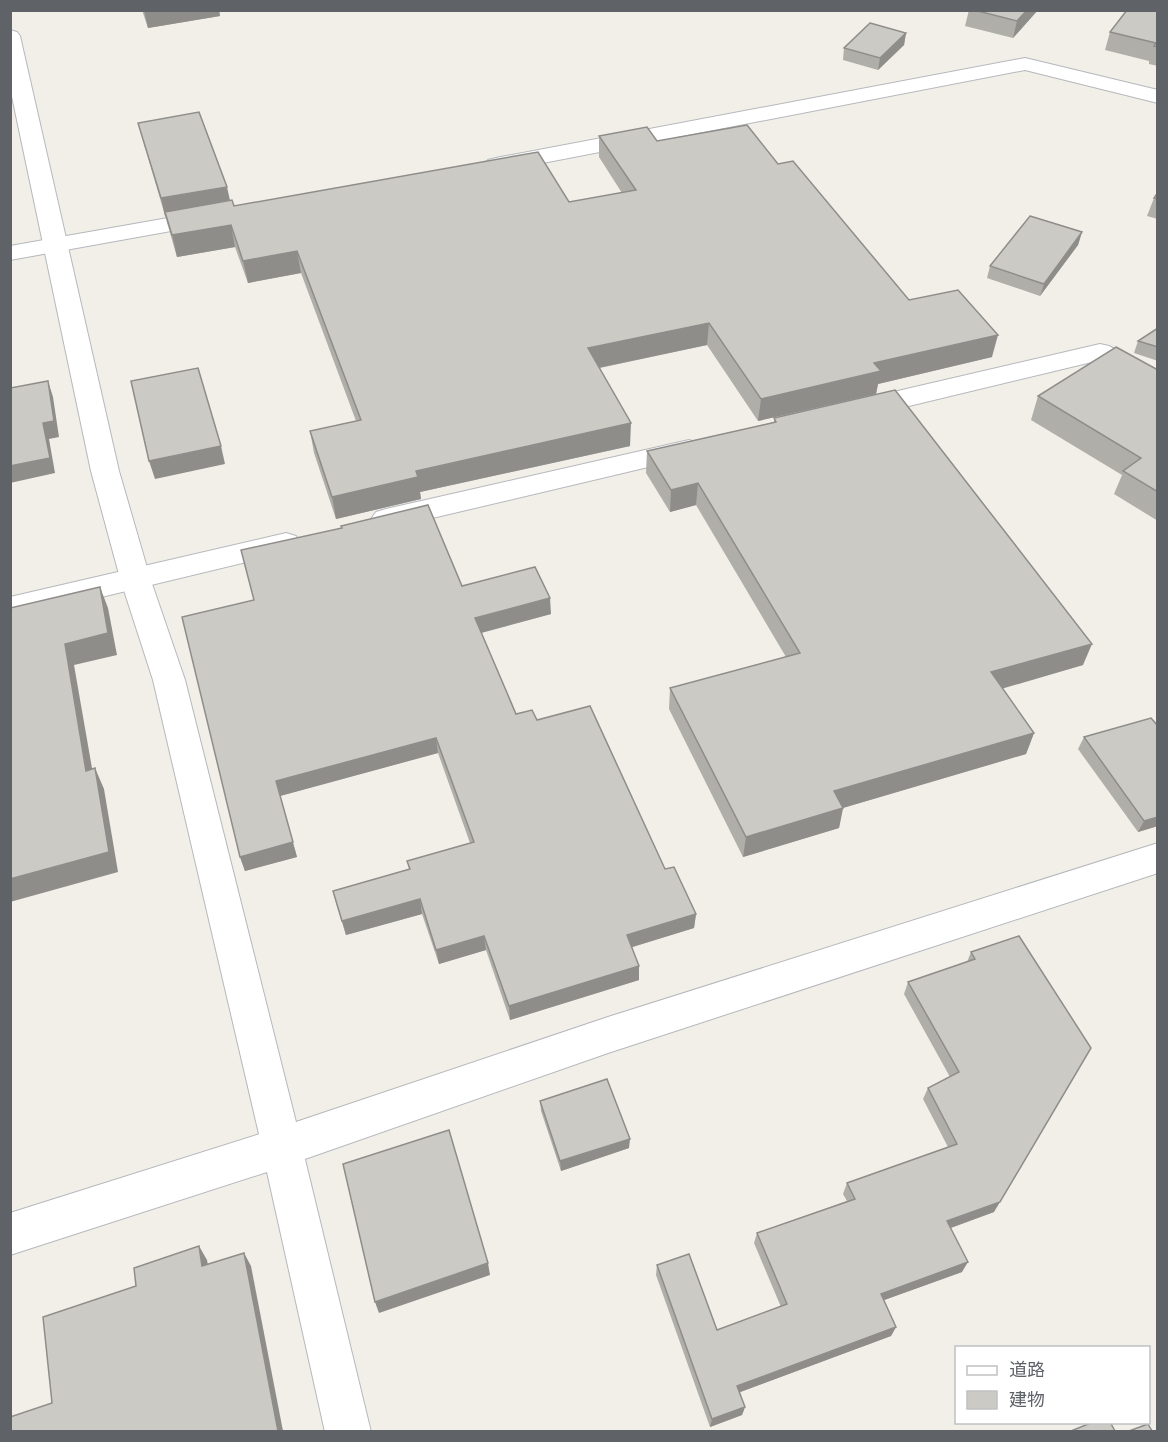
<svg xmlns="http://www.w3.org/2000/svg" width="1168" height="1442" font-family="'PT Sans Narrow','Noto Sans JP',sans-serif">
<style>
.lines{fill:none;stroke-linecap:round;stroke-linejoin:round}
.minor-casing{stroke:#b5b8bc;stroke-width:2}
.tertiary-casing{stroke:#b5b8bc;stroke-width:2}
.minor{fill:#fff;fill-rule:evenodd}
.tertiary{fill:#fff;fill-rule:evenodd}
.wall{fill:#afaea9}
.shaded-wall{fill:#8f8d8a}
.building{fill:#cccac5;stroke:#8f8d8a;stroke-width:1.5}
</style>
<rect width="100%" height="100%" fill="#f1efe8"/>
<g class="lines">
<defs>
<g id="minor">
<polygon points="1025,58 1158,90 1158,103 1025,70 496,172 488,170 485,165 488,160 496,158"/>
<polygon points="213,210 221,212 225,217 221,222 10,260 10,246"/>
<polygon points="1100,344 1109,346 1158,373 1158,393 1149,391 1096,361 859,418 849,415 845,409 849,403 859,400"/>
<polygon points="689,440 699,443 703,449 699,455 386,529 376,526 371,519 376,512 386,509"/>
<polygon points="286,533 296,536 301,543 296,550 10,619 10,597"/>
<polygon points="282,1127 296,1133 302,1147 371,1432 325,1432 267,1172 10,1255 10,1213"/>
</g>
<polygon id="tertiary" points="10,30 17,32 20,36 119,471 150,578 185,680 296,1122 608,1017 1158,843 1158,873 608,1053 282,1167 268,1161 262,1147 153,680 120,578 91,471 10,87"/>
</defs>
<use href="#minor" class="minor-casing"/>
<use href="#tertiary" class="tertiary-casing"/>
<use href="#minor" class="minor"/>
<use href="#tertiary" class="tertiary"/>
</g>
<g class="wall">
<polygon points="142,10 219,10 220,16 148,28"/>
<polygon points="969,10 1038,10 1013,38 965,26"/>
<polygon points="1158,10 1158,66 1149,64 1149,61 1105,50 1110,32"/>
<polygon points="906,33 904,45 878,70 843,60 844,48"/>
<polygon points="138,123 234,206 569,202 622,193 599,157 599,136 657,141 778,164 909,300 992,357 878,384 876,394 758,421 707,345 600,368 630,446 420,492 421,499 336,519 314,453 310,431 356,421 301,273 248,283 235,247 177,257"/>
<polygon points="1158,192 1158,219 1147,216 1154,198"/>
<polygon points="1082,232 1078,245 1040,296 987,278 990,266"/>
<polygon points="1158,328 1158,361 1134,353 1138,341"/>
<polygon points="1158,370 1158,521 1114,494 1122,475 1031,420 1038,396"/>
<polygon points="774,418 1083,665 1002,688 1034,733 1026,754 843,808 839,828 743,857 669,709 670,688 786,657 696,505 670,512 646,473 647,451 774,422"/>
<polygon points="462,586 551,614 481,633 516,714 537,720 665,869 696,914 694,928 632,947 639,980 510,1020 486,950 439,964 422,914 346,935 337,906 333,891 409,869 407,861 470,843 438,753 280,796 297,857 245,871 240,857 254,600"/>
<polygon points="1158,726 1158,826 1138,832 1078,749 1084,737"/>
<polygon points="1019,936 994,1212 951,1228 962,1272 884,1300 896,1327 891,1336 740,1392 745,1407 742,1415 710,1427 656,1275 657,1265 717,1330 781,1307 754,1243 757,1233 847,1201 843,1194 847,1183 948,1147 923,1099 928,1088 950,1077 904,994 908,982 967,962 971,952"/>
<polygon points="540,1101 629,1148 561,1171 541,1111"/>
</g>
<g class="shaded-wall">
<polygon points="147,10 219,10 220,16 148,28 144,11"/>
<polygon points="1027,10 1038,10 1013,38 1017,21"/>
<polygon points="906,33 904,45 878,70 880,58"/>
<polygon points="227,187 231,205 165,216 161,198"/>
<polygon points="231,225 235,247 177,257 172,235"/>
<polygon points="1082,232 1078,245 1040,296 1044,284"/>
<polygon points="297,251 301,273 248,283 243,261"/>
<polygon points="709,323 707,345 588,370 588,348"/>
<polygon points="998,335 992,357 878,384 876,394 758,421 761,399 874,363"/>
<polygon points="48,381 53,397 59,437 49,439 55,473 10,483 10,466"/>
<polygon points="631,423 630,446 420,492 421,499 336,519 332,497 416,471"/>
<polygon points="221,446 225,464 155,479 149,461"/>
<polygon points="698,483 696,505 670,512 671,490"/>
<polygon points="100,587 108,608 117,655 74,665 96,791 86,771 65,644"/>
<polygon points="550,598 551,614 477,634 475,618"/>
<polygon points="1092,644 1083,665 984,694 991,672"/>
<polygon points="1034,733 1026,754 829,812 834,791"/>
<polygon points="436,738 438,753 280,796 297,857 245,871 240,857 276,781"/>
<polygon points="95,768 104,789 118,872 10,902 10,879"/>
<polygon points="843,808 839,828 743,857 746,837"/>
<polygon points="1158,817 1158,826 1138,832 1144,821"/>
<polygon points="420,899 422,914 346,935 342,921"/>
<polygon points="696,914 694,928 626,949 627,935"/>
<polygon points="484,936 486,950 439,964 436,950"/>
<polygon points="639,966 639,980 510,1020 509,1006"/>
<polygon points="630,1139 629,1148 561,1171 560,1161"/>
<polygon points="1000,1202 994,1212 942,1231 947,1221"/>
<polygon points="199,1246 207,1260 211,1280 202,1266"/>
<polygon points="244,1253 251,1266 283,1431 278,1431"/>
<polygon points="968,1262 962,1272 876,1303 881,1294"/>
<polygon points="488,1263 490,1275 379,1313 375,1302"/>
<polygon points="896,1327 891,1336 735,1394 737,1386"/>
<polygon points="745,1407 742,1415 710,1427 712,1419"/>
</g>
<g class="building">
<polygon points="974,10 1027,10 1017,21"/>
<polygon points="1127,10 1158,10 1158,47 1154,46 1156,43 1110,32"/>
<polygon points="870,23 906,33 880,58 844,48"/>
<polygon points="199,112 227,187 161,198 138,123"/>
<polygon points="747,125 778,164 793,161 909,300 958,290 998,335 874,363 881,371 761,399 709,323 588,348 631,423 416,471 418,477 332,497 310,431 361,420 297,251 243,261 231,225 172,235 165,212 232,200 234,206 538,152 569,202 636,190 599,136 647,127 657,141"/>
<polygon points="1158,192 1158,199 1154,198"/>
<polygon points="1030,216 1082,232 1044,284 990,266"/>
<polygon points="1158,328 1158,347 1138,341"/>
<polygon points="1116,347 1158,370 1158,492 1123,471 1141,458 1038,396"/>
<polygon points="198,368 221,446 149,461 131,381"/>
<polygon points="48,381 54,421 43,423 50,458 10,466 10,388"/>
<polygon points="895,390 1092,644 991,672 1034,733 834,791 843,808 746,837 670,688 800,653 698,483 671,490 647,451 776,422 774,418"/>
<polygon points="428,505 462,586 535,567 550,598 475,618 516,714 532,710 537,720 590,706 665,869 674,867 696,914 627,935 639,966 509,1006 484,936 436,950 420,899 342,921 333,891 410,869 407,861 474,842 436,738 276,781 293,842 240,857 182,617 254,600 241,550 342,528 341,526"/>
<polygon points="100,587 108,633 65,644 86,771 95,768 109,852 10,879 10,608"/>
<polygon points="1151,718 1158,726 1158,817 1144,821 1084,737"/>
<polygon points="1019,936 1091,1048 1000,1202 947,1221 968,1262 881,1294 896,1327 737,1386 745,1407 712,1419 657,1265 689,1254 717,1330 787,1304 757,1233 855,1199 847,1183 957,1144 928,1088 959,1072 908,982 975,959 971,952"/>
<polygon points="607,1079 630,1139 560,1161 540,1101"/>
<polygon points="449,1130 488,1263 375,1302 343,1164"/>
<polygon points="199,1246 202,1266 244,1253 278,1431 10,1431 10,1417 52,1403 43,1317 136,1286 134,1268"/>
<polygon points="1093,1422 1110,1422 1115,1431 1071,1431"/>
<polygon points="1148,1424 1152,1431 1129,1431"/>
</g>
<rect width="1168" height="1442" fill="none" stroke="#5f6368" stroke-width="24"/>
<rect x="955" y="1346" width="195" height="78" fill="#ffffff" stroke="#bfc1c3" stroke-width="1.5"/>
<rect x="967" y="1366" width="30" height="9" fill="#ffffff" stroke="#bfc1c3" stroke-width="1.5"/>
<text x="1009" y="1376" font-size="18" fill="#5f6368">道路</text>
<rect x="967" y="1391" width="30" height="18" fill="#cccac5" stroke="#bfc1c3" stroke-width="1.5"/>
<text x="1009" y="1406" font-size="18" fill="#5f6368">建物</text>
</svg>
